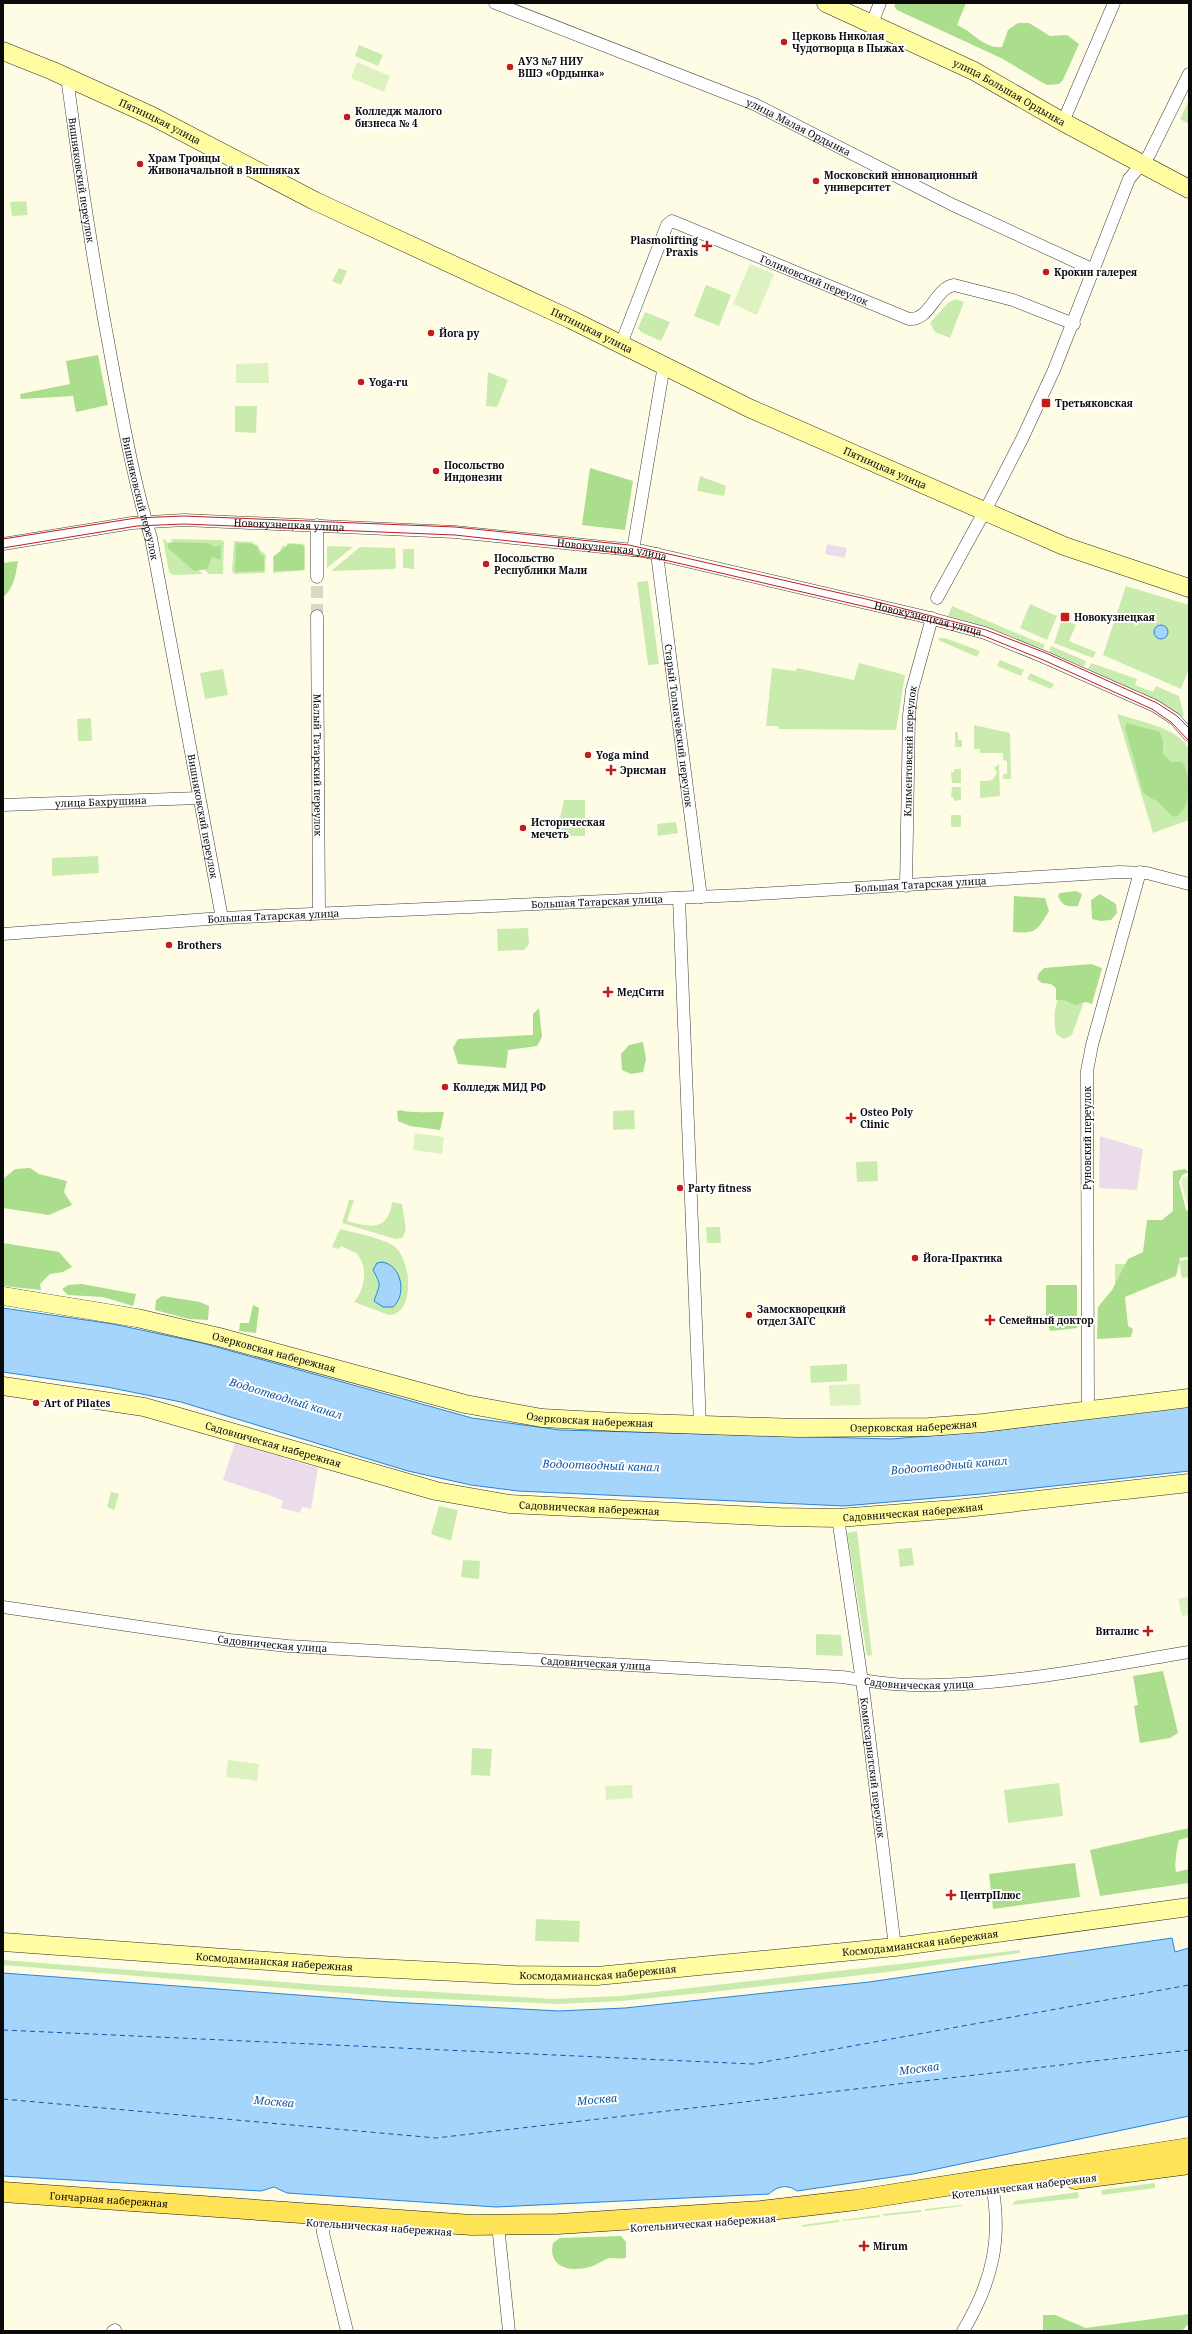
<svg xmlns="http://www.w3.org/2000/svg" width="1192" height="2334" font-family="'Noto Serif',serif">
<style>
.industrial{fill:#eadcea}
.green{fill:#c9ebae;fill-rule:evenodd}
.forest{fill:#aadd8c}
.pitch{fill:#ddf2c0}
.water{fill:#a6d5fb;stroke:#2884d7}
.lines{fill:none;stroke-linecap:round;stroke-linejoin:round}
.ferry{stroke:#0c55a2;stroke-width:1;stroke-dasharray:5 4;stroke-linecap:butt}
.street-tunnel{stroke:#dad8c5;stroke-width:12;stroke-dasharray:12 6;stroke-linecap:butt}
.street-casing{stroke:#3d3d3d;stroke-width:13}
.secondary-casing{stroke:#2c2c2c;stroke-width:19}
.primary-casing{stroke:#1b1b1b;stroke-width:21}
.street{stroke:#fff;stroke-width:12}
.secondary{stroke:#fffca1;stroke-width:18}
.primary{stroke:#ffe356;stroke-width:20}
.tram{stroke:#c21d19;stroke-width:1}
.poi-dot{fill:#c21d19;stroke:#fff;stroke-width:1.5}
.labels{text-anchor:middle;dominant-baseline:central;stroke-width:4;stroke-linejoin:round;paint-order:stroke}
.poi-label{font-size:10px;font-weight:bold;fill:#0a0a0a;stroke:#fff;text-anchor:start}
.street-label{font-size:10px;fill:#0a0a0a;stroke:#fff}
.water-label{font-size:11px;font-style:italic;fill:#0c55a2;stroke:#fff}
</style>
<rect width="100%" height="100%" fill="#fffce6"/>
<g class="industrial">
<polygon points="827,544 847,548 845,558 825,554"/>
<polygon points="1100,1136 1143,1149 1137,1190 1099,1188"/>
<polygon points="235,1443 318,1468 311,1509 302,1507 300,1513 281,1508 283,1501 277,1498 223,1480"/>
</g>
<g class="green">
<polygon points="359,45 383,55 378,66 355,56"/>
<polygon points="1189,100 1189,124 1180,119"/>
<polygon points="26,201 28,215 12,216 10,202"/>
<polygon points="339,268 347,271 341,285 332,281"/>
<polygon points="706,285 731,295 719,326 694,316"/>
<polygon points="956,299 964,302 950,338 935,332 930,323 948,303"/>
<polygon points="645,312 670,322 661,341 641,332 638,328"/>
<polygon points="488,372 508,380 497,407 486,406"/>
<polygon points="235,406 257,406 256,433 235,432"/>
<polygon points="700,476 726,486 724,496 697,491"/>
<polygon points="163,539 164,539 203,574 173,575 169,572"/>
<polygon points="170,539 222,540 224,542 223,574 209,574"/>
<polygon points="234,541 253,542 253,544 258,545 260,550 266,555 265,573 234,574 232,571"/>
<polygon points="287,543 303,544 305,546 305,570 273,573 273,556 280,551 282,546 287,546"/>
<polygon points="331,546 353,547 327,568 327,547"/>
<polygon points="360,547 395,548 396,567 394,569 331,571"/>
<polygon points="403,549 414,549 414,569 403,568"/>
<polygon points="648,581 659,664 648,665 637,582"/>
<polygon points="1126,586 1189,605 1189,668 1181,689 1103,655"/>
<polygon points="1030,604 1057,616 1047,640 1020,628"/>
<polygon points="952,606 1045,645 1043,649 988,627 948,616"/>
<polygon points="1062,619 1076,625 1069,641 1096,652 1093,658 1054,643"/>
<polygon points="939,638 945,638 980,651 977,657 938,640"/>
<polygon points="1051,646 1086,661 1084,667 1049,652"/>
<polygon points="1000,660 1024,670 1021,676 997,666"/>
<polygon points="859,663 905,675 896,730 779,729 778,726 766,726 772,668 796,671 797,668 854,680"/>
<polygon points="1091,663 1137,679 1135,685 1153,692 1156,686 1179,696 1184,715 1182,717 1158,701 1088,669"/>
<polygon points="223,669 228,695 205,699 200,673"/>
<polygon points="1030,673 1054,684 1051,689 1027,679"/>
<path d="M 1117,714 C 1140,722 1176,726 1189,749 L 1189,820 L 1153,833 Z"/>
<polygon points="91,718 92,741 78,741 77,719"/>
<polygon points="974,725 1010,733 1011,779 1003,779 1003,774 1007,774 1007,761 1003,760 1003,753 980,753 980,749 974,749"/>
<polygon points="955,732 958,732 958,740 962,740 962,747 955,747"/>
<path d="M 999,764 L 1000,796 L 980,798 L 980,781 C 989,781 993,782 997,772 L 994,768 Z"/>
<polygon points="954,769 961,769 961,783 952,783 951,772 954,772"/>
<polygon points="952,787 961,787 961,800 954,801 954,798 951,797"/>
<polygon points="564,800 585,800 585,836 556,836"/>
<rect x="951" y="815" width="10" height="12"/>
<polygon points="676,822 678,833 658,836 657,824"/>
<polygon points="98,856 99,873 52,876 52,858"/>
<polygon points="528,928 529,944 524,950 498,951 497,929"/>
<path d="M 1059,997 L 1079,998 L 1083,1004 L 1072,1035 L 1064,1039 L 1056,1034 C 1054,1021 1053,1010 1059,997 Z"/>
<polygon points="634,1110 635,1129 613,1130 613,1111"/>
<polygon points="877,1161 878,1181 857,1182 856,1162"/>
<path d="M 349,1200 L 354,1200 L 347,1221 C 370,1227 388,1232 392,1202 L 402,1204 L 406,1230 L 402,1238 L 395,1239 L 342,1223 Z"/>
<polygon points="706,1227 720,1227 721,1243 707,1243"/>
<path d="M 340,1229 C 355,1233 384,1238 395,1247 C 411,1260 416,1314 389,1315 L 354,1302 C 365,1289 369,1266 356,1253 L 341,1246 L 339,1249 L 332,1247 ZM 380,1280 L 388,1308 L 379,1304 L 376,1294 L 381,1285 Z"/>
<polygon points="1189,1259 1189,1277 1182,1278 1179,1261"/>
<rect x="1115" y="1264" width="21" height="20"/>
<polygon points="847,1364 847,1381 811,1383 810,1366"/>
<polygon points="111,1492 119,1494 114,1510 107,1507"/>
<polygon points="439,1506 458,1510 451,1541 431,1534"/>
<polygon points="857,1531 872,1655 867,1656 847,1533"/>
<polygon points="912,1548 914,1565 900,1567 898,1549"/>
<polygon points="463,1560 480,1561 479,1579 461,1577"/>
<polygon points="816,1634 841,1635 843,1656 816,1655"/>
<polygon points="472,1748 492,1749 490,1776 471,1775"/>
<polygon points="1059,1783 1063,1816 1008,1823 1004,1790"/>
<polygon points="536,1919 580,1921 579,1942 535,1941"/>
<polygon points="1020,1950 1020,1953 888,1972 702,1993 621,2001 559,2004 394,1997 3,1965 3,1960 322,1985 552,1999 620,1996"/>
<polygon points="1155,2183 1155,2188 1102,2195 1101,2190"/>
<polygon points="1078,2192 1079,2198 1012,2205 1015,2201"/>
<polygon points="962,2205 962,2206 925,2211 925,2209"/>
<polygon points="921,2210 921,2212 884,2216 883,2214"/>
<polygon points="880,2215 880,2217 842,2221 842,2220"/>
<polygon points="839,2220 839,2222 802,2227 802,2225"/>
</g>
<g class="forest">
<path d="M 896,3 L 966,3 L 957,25 C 972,31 984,49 1002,47 L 1008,30 L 1018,23 L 1029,23 L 1050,36 L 1067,35 L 1079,44 L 1063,80 L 1059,84 L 1048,85 L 1043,83 L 1001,58 L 897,10 L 894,6 Z"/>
<polygon points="98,355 108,405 76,412 73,396 21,399 20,394 70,384 66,361"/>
<polygon points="590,468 633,481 625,530 582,525"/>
<polygon points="173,542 208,543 215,547 221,545 221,560 212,557 207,569 194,571 168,548 168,543"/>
<path d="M 236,543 C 243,543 252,542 257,547 C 260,551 258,555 264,556 L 264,571 L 235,572 Z"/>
<polygon points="289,544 302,545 304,547 304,570 274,571 274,557"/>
<path d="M 18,561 C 16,573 14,589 3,597 L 3,563 Z"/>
<path d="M 1127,723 L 1160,732 L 1163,742 L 1163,754 L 1171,762 L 1182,762 C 1192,775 1192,811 1174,817 C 1165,812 1163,805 1157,801 C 1152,798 1148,798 1143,792 L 1125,728 Z"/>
<path d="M 1076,891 L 1082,894 L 1078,906 C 1067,907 1062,906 1058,896 L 1060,893 Z"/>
<polygon points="1100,894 1116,904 1117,913 1111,920 1101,921 1092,919 1091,900"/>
<path d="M 1014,896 L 1045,898 L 1049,911 C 1037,930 1037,934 1013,932 Z"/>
<polygon points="1091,964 1102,968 1092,1004 1086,1002 1075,1005 1064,1000 1056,1000 1056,988 1051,984 1042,983 1037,979 1039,973 1044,968"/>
<polygon points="539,1008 542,1037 537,1046 508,1050 506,1068 458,1064 453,1048 458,1039 533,1035 533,1014"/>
<polygon points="643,1042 646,1059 643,1072 631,1074 622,1070 621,1054 629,1045"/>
<path d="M 401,1110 C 404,1113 436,1112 444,1112 L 440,1130 L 410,1126 L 398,1121 L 397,1111 Z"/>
<polygon points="30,1168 39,1174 67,1181 64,1192 72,1205 49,1215 3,1208 3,1179 15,1169"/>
<polygon points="1185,1169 1189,1172 1182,1175 1179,1182 1186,1210 1189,1212 1189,1257 1180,1258 1176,1276 1125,1297 1128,1326 1133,1329 1131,1337 1097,1339 1098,1307 1112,1290 1128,1259 1143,1252 1147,1220 1162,1220 1173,1211 1173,1171"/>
<polygon points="3,1243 59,1252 72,1267 63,1272 50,1274 40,1284 41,1290 3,1286"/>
<polygon points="82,1284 136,1294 133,1306 103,1297 68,1295 62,1289 68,1285"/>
<polygon points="1046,1285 1077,1285 1077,1328 1050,1331 1046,1317"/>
<polygon points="162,1296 200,1302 209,1306 208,1320 189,1319 155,1310 156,1300"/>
<polygon points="253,1305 259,1308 256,1333 239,1331 240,1323 249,1323"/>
<polygon points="1163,1671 1178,1733 1170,1738 1140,1743 1134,1706 1138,1705 1133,1676"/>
<path d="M 1189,1828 L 1189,1837 L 1179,1840 C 1177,1847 1174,1865 1176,1872 L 1189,1869 L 1189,1883 L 1100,1896 L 1090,1850 Z"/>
<polygon points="1075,1863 1080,1897 993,1909 989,1874"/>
<path d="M 621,2236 L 626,2242 L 626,2258 C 620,2259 615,2258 610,2258 C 604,2259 598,2264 593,2266 C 573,2273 547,2269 553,2243 L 560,2238 Z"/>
<polygon points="1189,2314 1189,2323 1182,2331 1043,2331 1043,2315 1055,2315 1086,2328"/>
</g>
<g class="pitch">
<polygon points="357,62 390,76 384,92 351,78"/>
<polygon points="750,264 774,274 757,315 733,304"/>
<polygon points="268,363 269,383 236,383 236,364"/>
<polygon points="415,1133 444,1137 442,1154 413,1150"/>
<polygon points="1189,1176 1189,1210 1181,1182 1183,1177"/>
<polygon points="860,1384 861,1405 830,1406 829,1385"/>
<polygon points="1189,1596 1189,1615 1182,1616 1178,1599"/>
<polygon points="228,1760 259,1764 257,1781 226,1777"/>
<polygon points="632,1785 633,1798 606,1800 605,1786"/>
</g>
<g class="water">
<circle cx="1161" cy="632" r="7"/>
<path d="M 382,1262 C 402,1265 407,1295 393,1307 L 383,1307 L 374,1301 C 380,1283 382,1287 373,1270 L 377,1263 Z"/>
<polygon points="3,1308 113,1324 202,1343 472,1418 560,1430 891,1439 1000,1430 1189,1406 1189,1471 981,1494 844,1506 518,1491 471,1485 408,1471 181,1402 107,1387 3,1372"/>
<path d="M 1172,1938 L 1175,1952 L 1189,1948 L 1189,2116 L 913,2174 L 797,2191 C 788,2184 777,2186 769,2194 L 496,2207 L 287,2193 L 274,2187 L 261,2191 L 3,2176 L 3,1973 L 391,2002 L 559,2011 L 625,2008 L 869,1982 Z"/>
</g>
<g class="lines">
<g class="ferry">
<polyline points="3,2030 753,2064 1189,1985"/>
<polyline points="3,2099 436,2138 1189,2050"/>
</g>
<polyline class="street-tunnel" points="317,616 317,577"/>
<defs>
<g id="street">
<path id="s1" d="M 495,3 L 754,104 L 953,205 L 1094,270"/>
<polyline points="872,23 880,3"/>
<path id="s2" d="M 67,77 C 80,178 96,279 115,379 C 125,432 135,486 151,538 L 222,918"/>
<polyline points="1063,122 1114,3"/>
<path id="s3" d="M 621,344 L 667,225 L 672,221 L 909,319 C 930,321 935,288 954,285 L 1013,300 L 1074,324"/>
<polyline points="987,507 1022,439 1054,370 1129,179 1149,155 1189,74"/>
<path id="s4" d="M 3,544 L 132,523 L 184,520 L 455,532 L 643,551 L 922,616 L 985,633 L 1044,657 L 1155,706 L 1175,719 L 1189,735"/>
<polyline points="633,550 664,365"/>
<path id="s5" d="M 657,554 L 701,897"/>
<polyline points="317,577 317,525"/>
<polyline points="937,598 982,516"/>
<path id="s6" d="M 317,616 L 319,913"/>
<path id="s7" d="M 3,805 L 199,798"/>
<path id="s8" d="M 906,886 L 909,715 L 912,690 L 932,618"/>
<polyline points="679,898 700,1425"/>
<path id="s9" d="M 3,934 L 222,918 L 741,895 L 1119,872 L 1147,873 L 1189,884"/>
<polyline points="1088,1410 1087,1071 1092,1045 1140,872"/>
<path id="s10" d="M 838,1518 L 864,1695 L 895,1947"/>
<path id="s11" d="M 3,1607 L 230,1640 L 288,1646 L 842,1677 C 865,1680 888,1685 911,1685 C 1005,1687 1097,1667 1189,1652"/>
<polyline points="323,2214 323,2233 347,2331"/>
<polyline points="498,2225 509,2331"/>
<polyline points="113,2331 115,2330"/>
<path d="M 963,2331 C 993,2281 1003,2237 991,2180"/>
</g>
<g id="secondary">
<path id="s12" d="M 826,3 L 974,71 L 1063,122 L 1189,189"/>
<path id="s13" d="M 3,51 L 53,71 L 152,116 L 315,201 L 570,319 L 749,408 L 1064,546 L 1189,588"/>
<path id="s14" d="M 3,1296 L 137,1318 L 219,1337 L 465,1404 L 542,1418 L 616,1422 L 797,1428 L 928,1427 L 983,1423 L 1189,1398"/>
<path id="s15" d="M 3,1386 L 144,1407 L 436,1491 L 509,1504 L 779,1517 L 838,1518 L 956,1509 L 1189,1483"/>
<path id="s16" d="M 3,1942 L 336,1966 L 515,1975 L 597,1976 L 895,1947 L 1189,1907"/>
</g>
<g id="primary">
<polyline points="1075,2179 1189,2164"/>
<path id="s17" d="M 3,2192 L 472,2225 L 558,2224 L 761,2211 L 856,2200 L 1189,2148"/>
</g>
</defs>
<use href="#street" class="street-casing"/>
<use href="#secondary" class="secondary-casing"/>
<use href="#primary" class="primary-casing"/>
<use href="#street" class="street"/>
<use href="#secondary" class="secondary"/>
<use href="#primary" class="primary"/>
<g class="tram">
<polyline points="3,539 136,518 184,516 455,527 629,545 866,599 986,630 1046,653 1157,703 1177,716 1189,728"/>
<polyline points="3,548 137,526 184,524 455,535 628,554 669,561 957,628 984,636 1041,659 1152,709 1171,722 1189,741"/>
</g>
</g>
<g class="poi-dot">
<circle cx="784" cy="42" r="4"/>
<circle cx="510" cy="67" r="4"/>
<circle cx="347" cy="117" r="4"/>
<circle cx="140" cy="164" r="4"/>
<circle cx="816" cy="181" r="4"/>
<path d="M705 240h4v4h4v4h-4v4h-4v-4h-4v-4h4z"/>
<circle cx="1046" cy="272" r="4"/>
<circle cx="431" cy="333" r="4"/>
<circle cx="361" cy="382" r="4"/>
<rect x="1041" y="398" width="10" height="10" rx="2"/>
<circle cx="436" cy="471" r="4"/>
<circle cx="486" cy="564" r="4"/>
<rect x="1060" y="612" width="10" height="10" rx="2"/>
<circle cx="588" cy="755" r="4"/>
<path d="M609 764h4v4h4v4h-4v4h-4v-4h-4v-4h4z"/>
<circle cx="523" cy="828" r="4"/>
<circle cx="169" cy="945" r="4"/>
<path d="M606 986h4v4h4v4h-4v4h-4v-4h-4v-4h4z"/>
<circle cx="445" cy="1087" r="4"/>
<path d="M849 1112h4v4h4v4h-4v4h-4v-4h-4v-4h4z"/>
<circle cx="680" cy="1188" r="4"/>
<circle cx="915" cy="1258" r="4"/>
<circle cx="749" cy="1315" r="4"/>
<path d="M988 1314h4v4h4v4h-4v4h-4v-4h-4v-4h4z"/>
<circle cx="36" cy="1403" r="4"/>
<path d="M1146 1625h4v4h4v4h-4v4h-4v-4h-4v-4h4z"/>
<path d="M949 1889h4v4h4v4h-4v4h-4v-4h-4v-4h4z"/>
<path d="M862 2240h4v4h4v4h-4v4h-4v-4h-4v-4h4z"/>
</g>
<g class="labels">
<g class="poi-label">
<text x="792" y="36">Церковь Николая<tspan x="792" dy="12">Чудотворца в Пыжах</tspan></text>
<text x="518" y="61">АУЗ №7 НИУ<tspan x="518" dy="12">ВШЭ «Ордынка»</tspan></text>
<text x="355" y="111">Колледж малого<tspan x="355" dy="12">бизнеса № 4</tspan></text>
<text x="148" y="158">Храм Троицы<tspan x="148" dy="12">Живоначальной в Вишняках</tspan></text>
<text x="824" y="175">Московский инновационный<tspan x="824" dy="12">университет</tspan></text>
<text x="698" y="240" text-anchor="end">Plasmolifting<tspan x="698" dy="12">Praxis</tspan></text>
<text x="1054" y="272">Крокин галерея</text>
<text x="439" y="333">Йога ру</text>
<text x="369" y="382">Yoga-ru</text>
<text x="1055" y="403">Третьяковская</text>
<text x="444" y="465">Посольство<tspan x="444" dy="12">Индонезии</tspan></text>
<text x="494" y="558">Посольство<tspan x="494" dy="12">Республики Мали</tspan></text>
<text x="1074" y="617">Новокузнецкая</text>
<text x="596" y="755">Yoga mind</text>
<text x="620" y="770">Эрисман</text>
<text x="531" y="822">Историческая<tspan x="531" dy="12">мечеть</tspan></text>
<text x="177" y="945">Brothers</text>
<text x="617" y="992">МедСити</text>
<text x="453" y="1087">Колледж МИД РФ</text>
<text x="860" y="1112">Osteo Poly<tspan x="860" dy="12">Clinic</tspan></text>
<text x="688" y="1188">Party fitness</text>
<text x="923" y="1258">Йога-Практика</text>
<text x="757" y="1309">Замоскворецкий<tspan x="757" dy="12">отдел ЗАГС</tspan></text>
<text x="999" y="1320">Семейный доктор</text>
<text x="44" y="1403">Art of Pilates</text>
<text x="1139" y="1631" text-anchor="end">Виталис</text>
<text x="960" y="1895">ЦентрПлюс</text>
<text x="873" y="2246">Mirum</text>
</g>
<g class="street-label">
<text stroke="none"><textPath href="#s12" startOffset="204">улица Большая Ордынка</textPath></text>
<text stroke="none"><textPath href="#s13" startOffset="172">Пятницкая улица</textPath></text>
<text stroke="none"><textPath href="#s1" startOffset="328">улица Малая Ордынка</textPath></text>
<text stroke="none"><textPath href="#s2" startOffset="104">Вишняковский переулок</textPath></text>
<text stroke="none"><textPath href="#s3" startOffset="288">Голиковский переулок</textPath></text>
<text stroke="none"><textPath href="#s13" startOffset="652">Пятницкая улица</textPath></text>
<text stroke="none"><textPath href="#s13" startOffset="976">Пятницкая улица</textPath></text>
<text stroke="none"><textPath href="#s2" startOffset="428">Вишняковский переулок</textPath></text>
<text stroke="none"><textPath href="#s4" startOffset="288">Новокузнецкая улица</textPath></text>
<text stroke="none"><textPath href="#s4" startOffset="612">Новокузнецкая улица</textPath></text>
<text stroke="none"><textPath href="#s4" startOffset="936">Новокузнецкая улица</textPath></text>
<text stroke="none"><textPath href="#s5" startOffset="173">Старый Толмачёвский переулок</textPath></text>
<text stroke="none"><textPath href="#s8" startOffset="135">Климентовский переулок</textPath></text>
<text stroke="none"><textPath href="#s6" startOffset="149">Малый Татарский переулок</textPath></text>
<text stroke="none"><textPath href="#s7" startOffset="98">улица Бахрушина</textPath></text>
<text stroke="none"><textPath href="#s2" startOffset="752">Вишняковский переулок</textPath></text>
<text stroke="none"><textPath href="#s9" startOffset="919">Большая Татарская улица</textPath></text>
<text stroke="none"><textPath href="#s9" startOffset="595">Большая Татарская улица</textPath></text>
<text stroke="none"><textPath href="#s9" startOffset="271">Большая Татарская улица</textPath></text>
<text transform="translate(1087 1138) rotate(-90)">Руновский переулок</text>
<text stroke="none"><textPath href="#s14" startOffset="277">Озерковская набережная</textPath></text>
<text stroke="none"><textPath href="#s14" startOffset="601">Озерковская набережная</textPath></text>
<text stroke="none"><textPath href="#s14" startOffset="925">Озерковская набережная</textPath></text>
<text stroke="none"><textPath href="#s15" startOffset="277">Садовническая набережная</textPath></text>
<text stroke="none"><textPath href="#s15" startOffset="601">Садовническая набережная</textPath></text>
<text stroke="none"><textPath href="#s15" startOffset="925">Садовническая набережная</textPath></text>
<text stroke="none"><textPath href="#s11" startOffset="272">Садовническая улица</textPath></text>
<text stroke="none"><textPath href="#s11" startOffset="596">Садовническая улица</textPath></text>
<text stroke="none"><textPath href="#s11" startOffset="920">Садовническая улица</textPath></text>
<text stroke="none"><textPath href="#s10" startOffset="252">Комиссариатский переулок</textPath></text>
<text stroke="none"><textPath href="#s16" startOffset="920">Космодамианская набережная</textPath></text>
<text stroke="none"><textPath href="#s16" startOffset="272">Космодамианская набережная</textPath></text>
<text stroke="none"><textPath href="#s16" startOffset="596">Космодамианская набережная</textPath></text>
<text transform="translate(1024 2186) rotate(-7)">Котельническая набережная</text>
<text stroke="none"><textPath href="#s17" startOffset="106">Гончарная набережная</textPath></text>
<text transform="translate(703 2223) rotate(-4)">Котельническая набережная</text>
<text transform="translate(379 2227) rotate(4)">Котельническая набережная</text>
</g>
<g class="water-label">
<text transform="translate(286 1398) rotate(17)">Водоотводный канал</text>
<text transform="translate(601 1465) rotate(2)">Водоотводный канал</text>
<text transform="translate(949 1465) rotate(-5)">Водоотводный канал</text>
<text transform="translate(919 2068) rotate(-7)">Москва</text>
<text transform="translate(597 2099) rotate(-5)">Москва</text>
<text transform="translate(274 2101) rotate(5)">Москва</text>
</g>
</g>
<rect width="1192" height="2334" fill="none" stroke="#0a0a0a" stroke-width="8"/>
</svg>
